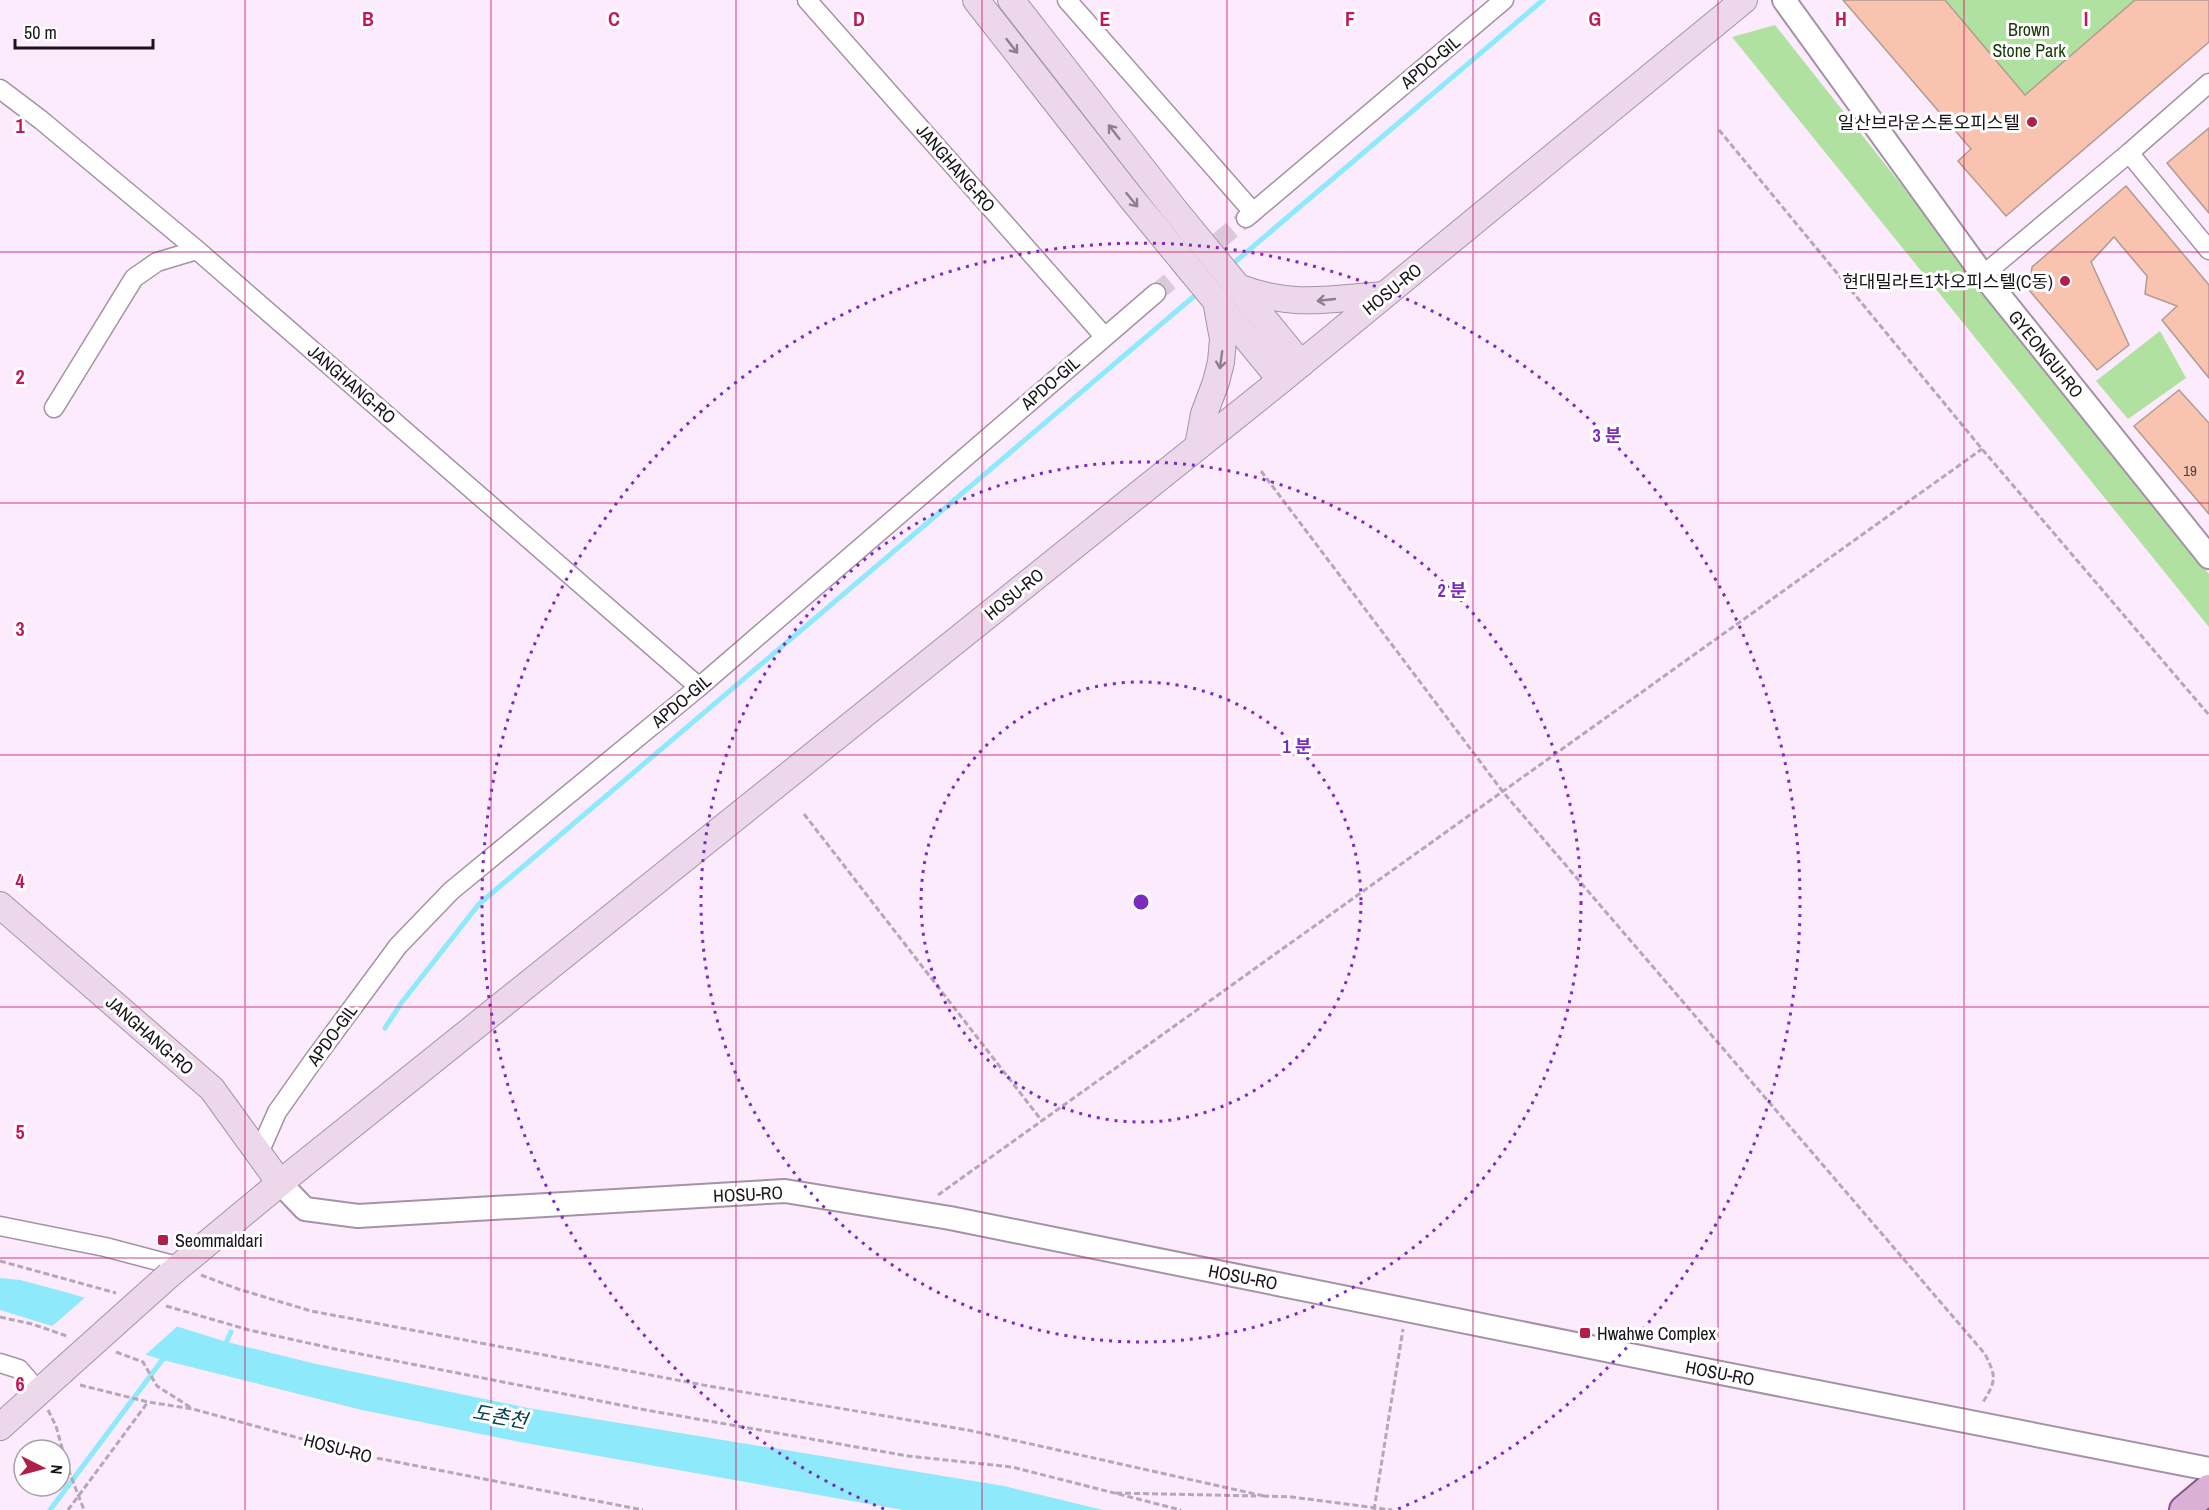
<svg xmlns="http://www.w3.org/2000/svg" width="2209" height="1510" font-family="'Archivo Narrow','Noto Sans KR',sans-serif">
<style>
.green{fill:#b0e1a0}
.water{fill:#8ee9fb}
.pier{fill:#fceafd}
.lines{fill:none;stroke-linecap:round;stroke-linejoin:round}
.stream{stroke:#8ee9fb;stroke-width:5}
.building{fill:#f9c4af;stroke:#b39b91;stroke-width:1.5}
.minor-tunnel{stroke:#dacadb;stroke-width:18;stroke-dasharray:18 9;stroke-linecap:butt}
.minor-casing{stroke:#a493a5;stroke-width:21}
.tertiary-casing{stroke:#a493a5;stroke-width:26}
.secondary-casing{stroke:#a493a5;stroke-width:28}
.primary-casing{stroke:#875784;stroke-width:32}
.path{stroke:#b5a7b6;stroke-width:3;stroke-dasharray:6 3;stroke-linecap:butt}
.minor{stroke:#fff;stroke-width:18}
.tertiary{stroke:#fff;stroke-width:22}
.secondary{stroke:#edd8eb;stroke-width:26}
.primary{stroke:#dab0d7;stroke-width:28}
.secondary-bridge-casing{stroke:#a493a5;stroke-width:28;stroke-linecap:butt}
.secondary-bridge{stroke:#edd8eb;stroke-width:26}
.oneway{stroke:#8e7f8d}
.grid{fill:none;stroke:#c2185b;stroke-width:1.5;stroke-opacity:0.55}
.ring{fill:none;stroke:#7b2cbf;stroke-width:3;stroke-dasharray:3 6}
.poi-dot{fill:#b11e49;stroke:#fefefe;stroke-width:2}
.labels{text-anchor:middle;dominant-baseline:central;stroke-width:6;stroke-linejoin:round;paint-order:stroke}
.number-label{font-size:15px;fill:#513f3f}
.park-label{font-size:18px;fill:#163907;stroke:#fefefe}
.street-label{font-size:18px;fill:#19131a;stroke:#fefefe}
.poi-label{font-size:18px;fill:#19131a;stroke:#fefefe;text-anchor:end}
.water-label{font-size:20px;font-style:italic;fill:#034049;stroke:#fefefe}
.grid-label{font-size:20px;text-anchor:middle;font-weight:bold;fill:#c2185b;stroke:#fefefe;stroke-width:6;stroke-linejoin:round;paint-order:stroke}
.centre{fill:#7b2cbf;stroke:#fefefe;stroke-width:3}
.ring-label{font-size:18px;text-anchor:middle;font-weight:bold;fill:#7b2cbf;stroke:#fefefe;stroke-width:6;stroke-linejoin:round;paint-order:stroke}
</style>
<rect width="100%" height="100%" fill="#fceafd"/>
<g class="green">
<polygon points="1945,0 2135,0 2025,95"/>
<polygon points="1775,25 2209,574 2209,627 1732,37"/>
<polygon points="2160,331 2186,378 2128,419 2096,381"/>
</g>
<polygon class="water" points="0,1278 20,1280 69,1293 227,1342 316,1364 528,1408 1004,1486 1103,1510 903,1510 520,1442 362,1410 163,1360 0,1310"/>
<polygon class="pier" points="88,1295 116,1303 180,1324 143,1357 50,1328"/>
<g class="lines">
<g class="stream">
<polyline points="1229,267 1543,0"/>
<polyline points="385,1028 402,1002 479,904 1199,292"/>
<polyline points="224,1347 231,1332"/>
<polyline points="50,1510 166,1355"/>
</g>
</g>
<g class="building">
<polygon points="1843,0 1945,0 2025,95 2135,0 2209,0 2209,42 2006,216 1958,161 1971,149"/>
<polygon points="2209,128 2209,213 2167,163"/>
<polygon points="2126,186 2209,285 2209,378 2162,320 2177,306 2145,294 2147,276 2114,237 2091,262 2129,345 2097,370 2029,290 2032,267"/>
<polygon points="2179,390 2209,423 2209,514 2134,426"/>
</g>
<g class="lines">
<polyline class="minor-tunnel" points="1156,293 1246,218"/>
<defs>
<g id="minor">
<polyline points="807,0 1104,336"/>
<polyline points="1067,0 1253,212"/>
<polyline points="0,89 41,120 197,250 699,687"/>
<polyline points="2129,153 2209,250"/>
<polyline points="1246,218 1504,0"/>
<polyline points="1983,275 2129,153 2209,83"/>
<polyline points="54,408 134,278 157,262 197,250"/>
<polyline points="259,1153 277,1112 313,1061 398,946 451,891 699,687 1156,293"/>
<polyline points="0,1226 105,1247 177,1266"/>
<polyline points="0,1363 19,1369 38,1391"/>
</g>
<g id="tertiary">
<polyline points="1784,0 1983,275 2209,557"/>
<polyline points="280,1183 305,1209 358,1216 785,1191 950,1218 1670,1363 2209,1469"/>
</g>
<g id="secondary">
<polyline points="976,0 1132,199 1281,380"/>
<polyline points="1011,0 1174,209 1301,364"/>
<path d="M 1238,287 C 1291,308 1330,299 1384,295"/>
<polyline points="1198,446 1204,414 1216,382 1221,362 1223,339 1217,306"/>
<polyline points="0,905 212,1089 280,1183"/>
<polyline points="169,1275 280,1183 1281,380 1744,0"/>
<polyline points="0,1427 62,1371"/>
</g>
<polyline id="primary" points="2184,1510 2209,1489"/>
</defs>
<use href="#minor" class="minor-casing"/>
<use href="#tertiary" class="tertiary-casing"/>
<use href="#secondary" class="secondary-casing"/>
<use href="#primary" class="primary-casing"/>
<g class="path">
<polyline points="1719,130 1982,449 2209,715"/>
<path d="M 1261,471 L 1503,792 L 1985,1354 C 1997,1378 1996,1381 1982,1404"/>
<polyline points="804,814 1042,1121"/>
<polyline points="938,1195 1982,449"/>
<polyline points="0,1261 116,1293"/>
<polyline points="201,1275 238,1289 311,1311 714,1387 968,1430 1264,1496"/>
<polyline points="166,1306 249,1330 340,1350 646,1410 908,1456 1012,1467 1181,1510"/>
<polyline points="0,1317 32,1324 67,1336"/>
<polyline points="116,1352 143,1362 157,1386 190,1407"/>
<polyline points="80,1385 148,1402 193,1409 361,1455 643,1510"/>
<polyline points="48,1410 56,1426 67,1466 84,1510"/>
<polyline points="1116,1493 1256,1496"/>
<polyline points="1263,1496 1292,1497 1392,1510"/>
<polyline points="68,1510 148,1402"/>
<polyline points="1374,1510 1403,1329"/>
</g>
<use href="#minor" class="minor"/>
<use href="#tertiary" class="tertiary"/>
<use href="#secondary" class="secondary"/>
<use href="#primary" class="primary"/>
<defs>
<polyline id="secondary-bridge" points="62,1371 169,1275"/>
</defs>
<use href="#secondary-bridge" class="secondary-bridge-casing"/>
<use href="#secondary-bridge" class="secondary-bridge"/>
</g>
<defs><path id="oneway-shaft" d="M-6 0H5M1.5-3L5.5 0L1.5 3" fill="none" stroke-width="1.6" stroke-linecap="round" stroke-linejoin="round" transform="scale(1.5)"/></defs>
<g class="oneway">
<use href="#oneway-shaft" transform="translate(1012 46) rotate(52)"/>
<use href="#oneway-shaft" transform="translate(1114 132) rotate(-128)"/>
<use href="#oneway-shaft" transform="translate(1132 200) rotate(51)"/>
<use href="#oneway-shaft" transform="translate(1326 300) rotate(174)"/>
<use href="#oneway-shaft" transform="translate(1221 360) rotate(98)"/>
</g>
<path class="grid" d="M 245,0 L 245,1510M 491,0 L 491,1510M 736,0 L 736,1510M 982,0 L 982,1510M 1227,0 L 1227,1510M 1473,0 L 1473,1510M 1718,0 L 1718,1510M 1964,0 L 1964,1510M 0,252 L 2209,252M 0,503 L 2209,503M 0,755 L 2209,755M 0,1007 L 2209,1007M 0,1258 L 2209,1258"/>
<g class="ring">
<circle cx="1141" cy="902" r="220"/>
<circle cx="1141" cy="902" r="440"/>
<path d="M884 1509A659 659 0 1 1 1398 1509"/>
</g>
<g class="poi-dot">
<circle cx="2032" cy="122" r="6"/>
<circle cx="2065" cy="281" r="6"/>
<rect x="157" y="1234" width="12" height="12" rx="3"/>
<rect x="1579" y="1327" width="12" height="12" rx="3"/>
</g>
<g class="labels">
<g class="number-label">
<text x="2190" y="470">19</text>
</g>
<g class="park-label">
<text x="2029" y="29">Brown<tspan x="2029" dy="21">Stone Park</tspan></text>
</g>
<g class="street-label">
<text transform="translate(1430 62) rotate(-40)">APDO-GIL</text>
<text transform="translate(956 168) rotate(49)">JANGHANG-RO</text>
<text transform="translate(1392 289) rotate(-39)">HOSU-RO</text>
<text transform="translate(2046 354) rotate(51)">GYEONGUI-RO</text>
<text transform="translate(1050 383) rotate(-41)">APDO-GIL</text>
<text transform="translate(352 384) rotate(41)">JANGHANG-RO</text>
<text transform="translate(1014 594) rotate(-39)">HOSU-RO</text>
<text transform="translate(681 701) rotate(-40)">APDO-GIL</text>
<text transform="translate(150 1035) rotate(41)">JANGHANG-RO</text>
<text transform="translate(332 1035) rotate(-54)">APDO-GIL</text>
<text transform="translate(748 1194) rotate(-3)">HOSU-RO</text>
<text transform="translate(1243 1277) rotate(11)">HOSU-RO</text>
<text transform="translate(1720 1373) rotate(11)">HOSU-RO</text>
<text transform="translate(338 1448) rotate(15)">HOSU-RO</text>
</g>
<g class="poi-label">
<text x="2020" y="122">일산브라운스톤오피스텔</text>
<text x="2053" y="281">현대밀라트1차오피스텔(C동)</text>
<text x="175" y="1240" text-anchor="start">Seommaldari</text>
<text x="1597" y="1333" text-anchor="start">Hwahwe Complex</text>
</g>
<g class="water-label">
<text transform="translate(500 1416) rotate(10)">도촌천</text>
</g>
</g>
<g class="grid-label">
<text x="368" y="26">B</text>
<text x="614" y="26">C</text>
<text x="859" y="26">D</text>
<text x="1105" y="26">E</text>
<text x="1350" y="26">F</text>
<text x="1595" y="26">G</text>
<text x="1841" y="26">H</text>
<text x="2086" y="26">I</text>
<text x="20" y="133">1</text>
<text x="20" y="384">2</text>
<text x="20" y="636">3</text>
<text x="20" y="888">4</text>
<text x="20" y="1139">5</text>
<text x="20" y="1391">6</text>
</g>
<circle cx="1141" cy="902" r="9" class="centre"/>
<g class="ring-label">
<text x="1607" y="442">3 분</text>
<text x="1452" y="597">2 분</text>
<text x="1297" y="753">1 분</text>
</g>
<g transform="translate(42 1468) rotate(96)"><circle r="28" fill="#fefefe" stroke="#a2a0a3" stroke-width="1.5"/>
<path d="M0-4.5L10 22L0 15L-10 22Z" fill="#b11e49"/>
<text y="-9" font-size="16" font-weight="bold" text-anchor="middle" fill="#19131a">N</text>
</g>
<path d="M15 39v9h138v-9" fill="none" stroke="#19131a" stroke-width="3"/>
<text x="24" y="39" font-size="18" fill="#19131a" stroke="#fefefe" stroke-width="4.5" paint-order="stroke">50 m</text>
</svg>
